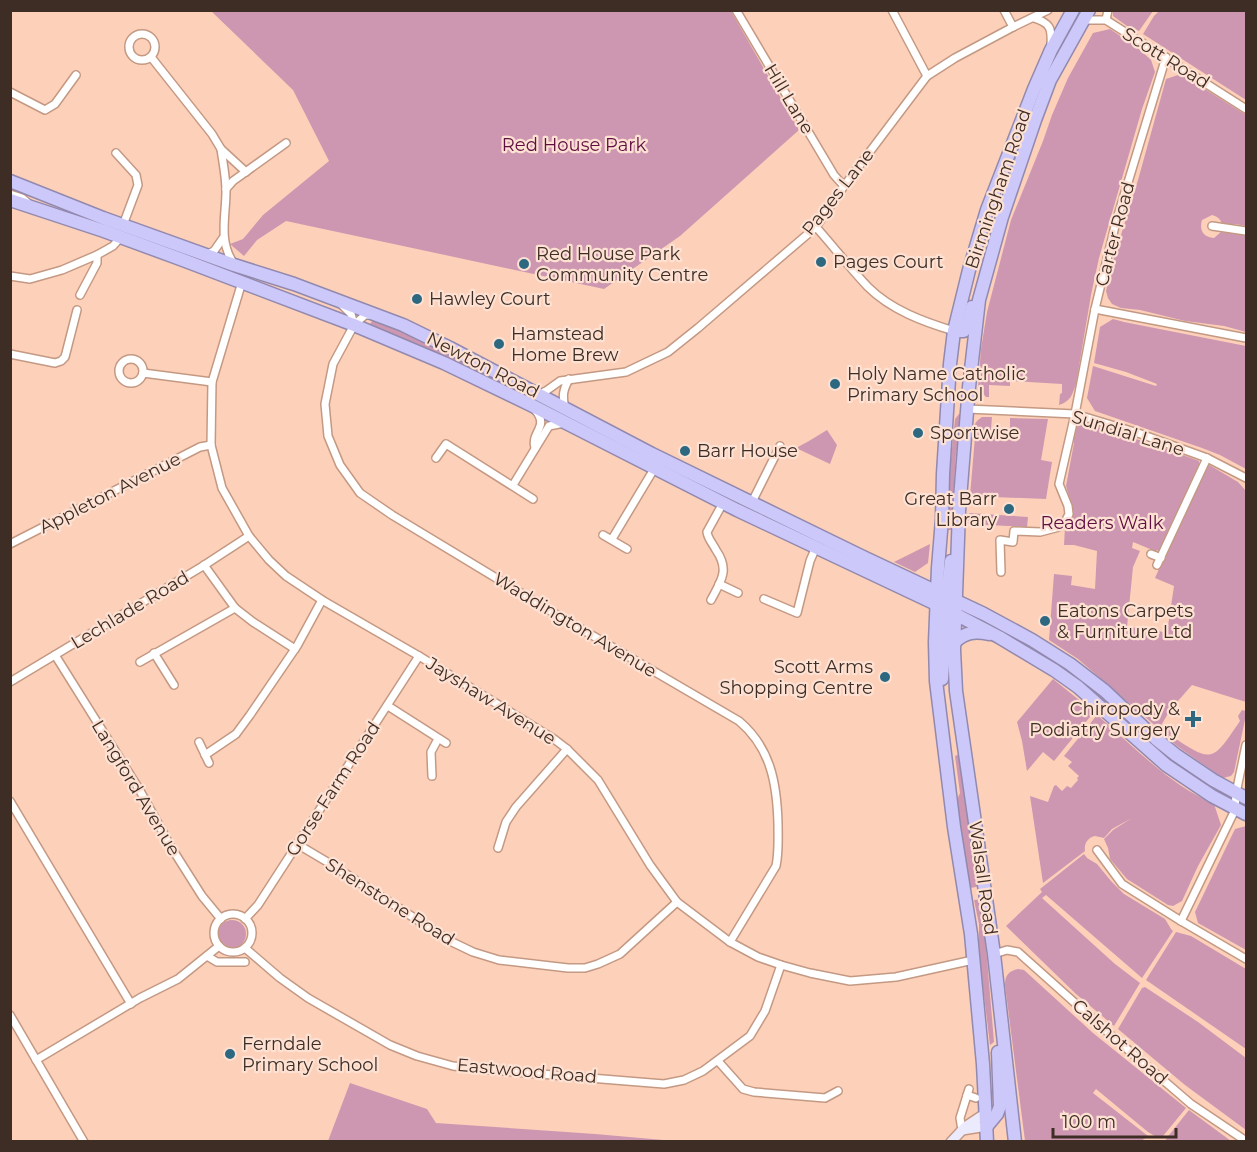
<svg xmlns="http://www.w3.org/2000/svg" width="1257" height="1152" font-family="Montserrat,sans-serif">
<style>
.green{fill:#cd97b1}
.lines{fill:none;stroke-linecap:round;stroke-linejoin:round}
.minor-casing{stroke:#c49983;stroke-width:10}
.secondary-casing{stroke:#c49983;stroke-width:12}
.trunk-casing{stroke:#9289ae;stroke-width:15}
.minor{stroke:#fff;stroke-width:7}
.secondary{stroke:#eceafd;stroke-width:9}
.trunk{stroke:#ccc8fa;stroke-width:12}
.poi-dot{fill:#2d6880;stroke:#fde1d3;stroke-width:2}
.labels{text-anchor:middle;dominant-baseline:central;stroke-width:4.5;stroke-linejoin:round;paint-order:stroke}
.street-label{font-size:18px;fill:#3e2d24;stroke:#fde1d3}
.park-label{font-size:18px;fill:#600e41;stroke:#fde1d3}
.poi-label{font-size:18px;fill:#3e2d24;stroke:#fde1d3;text-anchor:start}
</style>
<rect width="100%" height="100%" fill="#fdd0b9"/>
<g class="green">
<polygon points="211,11 731,11 799,130 680,236 604,289 286,221 257,240 244,256 230,244 243,239 263,215 329,161 293,90"/>
<polygon points="1113,11 1113,10 1153,11 1139,31 1137,30 1134,31 1113,16"/>
<polygon points="1159,11 1246,11 1246,100 1143,34 1154,16"/>
<path d="M 1110,29 L 1138,48 L 1151,60 L 1155,72 L 1142,109 L 1099,258 L 1091,295 L 1076,384 C 1072,395 1071,401 1059,405 L 1060,394 L 1062,393 L 1062,384 L 1010,381 L 1010,386 L 989,385 L 989,397 L 986,397 L 978,388 L 981,349 L 987,312 L 1011,220 L 1043,141 L 1052,115 L 1068,78 L 1093,33 Z"/>
<path d="M 1181,74 L 1246,115 L 1246,226 L 1235,224 L 1234,227 L 1222,225 C 1221,219 1218,217 1212,215 L 1202,220 C 1199,230 1203,237 1214,238 L 1221,232 L 1246,235 L 1246,332 L 1224,326 L 1185,321 L 1140,310 L 1121,308 L 1112,304 L 1108,298 L 1106,291 L 1113,261 L 1138,180 L 1166,79 Z"/>
<polygon points="1113,319 1124,322 1246,346 1246,469 1220,455 1202,448 1095,411 1087,398 1093,366 1156,386 1157,384 1126,372 1094,363 1100,327"/>
<path d="M 373,320 L 403,330 L 765,514 L 764,517 C 722,496 679,476 637,455 C 548,410 461,364 370,324 Z"/>
<polygon points="959,414 962,415 963,423 956,453 951,530 946,530 951,459 955,419"/>
<path d="M 982,417 L 992,417 L 991,429 L 1010,430 L 1010,418 L 1048,419 L 1041,460 L 1052,462 L 1046,499 L 970,496 L 975,437 L 972,437 C 973,427 974,422 982,417 Z"/>
<polygon points="1080,421 1167,449 1199,461 1199,464 1174,522 1160,550 1155,551 1133,542 1132,548 1140,551 1133,567 1127,627 1150,629 1167,633 1174,586 1155,578 1206,463 1238,482 1246,491 1246,702 1192,685 1170,710 1159,729 1078,659 1049,640 1054,574 1072,576 1071,585 1095,589 1097,551 1074,545 1064,545 1065,527 1072,515 1072,506 1066,486 1074,443 1074,433"/>
<polygon points="827,430 837,445 830,464 796,448 809,441"/>
<polygon points="969,513 1028,517 1027,527 968,524"/>
<polygon points="930,544 928,563 915,572 894,562"/>
<polygon points="1043,653 1074,673 1230,796 1229,799 1167,759 1073,675 1041,655"/>
<polygon points="1053,679 1094,712 1054,761 1043,752 1027,771 1022,741 1017,722"/>
<path d="M 1242,710 L 1246,711 L 1246,715 L 1234,772 L 1231,776 L 1223,778 L 1221,777 L 1177,746 L 1163,734 L 1170,725 L 1173,726 L 1174,730 L 1170,735 C 1213,764 1212,762 1240,721 L 1238,716 Z"/>
<path d="M 1097,715 C 1136,748 1167,783 1214,804 L 1221,825 L 1198,866 L 1182,901 L 1173,906 L 1168,905 L 1127,879 L 1110,859 L 1108,848 L 1104,839 L 1113,830 L 1132,818 L 1112,829 L 1104,838 L 1095,836 C 1087,838 1084,844 1085,851 L 1043,883 L 1030,796 L 1048,802 L 1054,786 L 1056,785 L 1062,791 L 1067,786 L 1071,788 L 1078,780 L 1077,778 L 1079,776 L 1068,766 L 1072,762 L 1064,756 Z"/>
<polygon points="960,754 979,884 976,887 970,888 956,802 960,793 955,756"/>
<polygon points="1246,826 1246,950 1198,923 1195,912 1235,829"/>
<polygon points="1084,854 1087,858 1097,864 1111,881 1124,894 1165,919 1171,929 1173,931 1142,978 1046,895 1042,898 1115,964 1140,983 1114,1026 1076,994 1006,926 1042,892 1040,889"/>
<polygon points="982,899 994,1042 990,1045 979,954 979,924 974,900"/>
<circle cx="232" cy="934" r="14"/>
<polygon points="1176,932 1191,936 1246,969 1246,1049 1146,980"/>
<path d="M 1018,969 L 1024,970 L 1093,1033 L 1186,1108 L 1163,1136 L 1158,1138 L 1148,1132 L 1096,1089 L 1093,1093 L 1148,1136 L 1140,1142 L 1025,1141 L 1005,985 C 1005,975 1009,971 1018,969 Z"/>
<polygon points="1145,987 1198,1022 1246,1058 1246,1130 1185,1085 1118,1029 1142,988"/>
<polygon points="350,1083 427,1109 436,1123 595,1134 675,1141 328,1141"/>
<polygon points="1189,1110 1231,1141 1166,1141 1166,1139"/>
</g>
<g class="lines">
<defs>
<g id="minor">
<polyline points="736,10 834,175 844,186"/>
<polyline points="892,10 927,76"/>
<polyline points="1004,10 1013,27"/>
<path d="M 1034,18 C 1050,23 1052,28 1051,44"/>
<polyline points="1082,20 1106,20 1246,109"/>
<polyline points="1106,20 1108,10"/>
<circle cx="142" cy="47" r="13"/>
<polyline points="151,57 212,134 221,149 246,172"/>
<polyline points="10,92 45,110 55,104 76,75"/>
<path d="M 221,149 C 223,163 226,177 226,191 C 226,217 218,241 234,264"/>
<polyline points="116,153 136,175 138,185 123,225"/>
<polyline points="226,189 233,181 286,143"/>
<polyline points="10,194 22,198 28,203"/>
<polyline points="1212,226 1246,231"/>
<path d="M 816,227 C 833,246 850,268 868,287 C 891,310 924,322 954,331"/>
<polyline points="206,255 214,251 223,238"/>
<polyline points="10,276 30,279 62,270 97,255 113,246 121,237"/>
<polyline points="242,282 212,382 211,445 222,488 249,536 269,560 286,576 322,600 419,656 554,739 567,749 598,780 650,865 677,902 730,942 758,957 781,965 810,973 850,981 896,977 973,960"/>
<polyline points="80,295 97,263 97,255"/>
<polyline points="342,305 351,314 354,325"/>
<polyline points="1095,309 1246,338"/>
<path d="M 371,315 L 365,315 L 354,325 L 333,364 L 325,404 L 328,436 L 340,465 L 360,493 L 392,515 L 554,613 L 739,721 C 771,748 777,784 778,824 C 778,838 779,852 776,866 L 730,942"/>
<polyline points="10,354 55,363 61,361 65,357 77,310"/>
<circle cx="131" cy="371" r="12"/>
<polyline points="143,373 212,382"/>
<polyline points="539,394 546,391 560,381 626,372 668,352 698,328 816,227 844,186 927,76 955,58 1013,27 1048,10"/>
<path d="M 565,408 C 562,396 563,390 569,379"/>
<polyline points="967,409 1075,414 1138,433 1207,458 1246,478"/>
<path d="M 535,410 C 550,427 530,432 535,448"/>
<polyline points="436,458 446,444 533,499"/>
<polyline points="513,485 549,426 564,423"/>
<polyline points="752,502 780,446"/>
<polyline points="603,535 627,549"/>
<polyline points="612,539 654,469"/>
<polyline points="10,544 200,447 211,445"/>
<polyline points="1151,554 1161,558"/>
<polyline points="1157,565 1207,458"/>
<polyline points="1001,572 1000,540 1013,542 1014,531 1040,532 1059,527 1065,522 1069,514 1068,506 1059,484 1075,414 1095,309 1116,222 1166,57"/>
<polyline points="719,584 738,593"/>
<polyline points="764,599 797,613 810,561 816,547"/>
<path d="M 711,600 C 721,581 730,570 716,550 C 713,544 708,539 707,532 L 723,503"/>
<polyline points="235,608 253,622 295,649"/>
<polyline points="154,653 174,685"/>
<polyline points="55,655 139,789 171,847 202,896 221,919"/>
<polyline points="140,662 235,608 204,565"/>
<polyline points="10,682 203,566 249,536"/>
<polyline points="388,706 446,743"/>
<polyline points="199,742 209,763"/>
<polyline points="205,755 236,734 250,715 297,646 322,600"/>
<polyline points="432,776 431,752 438,739"/>
<polyline points="10,801 131,1004"/>
<polyline points="297,844 329,863 450,941 473,952 499,960 568,968 585,968 598,964 620,954 677,902"/>
<polyline points="498,848 506,822 516,807 567,749"/>
<polyline points="1097,850 1122,884 1181,921 1246,959"/>
<circle cx="233" cy="933" r="19"/>
<polyline points="245,919 258,905 419,656"/>
<polyline points="1181,921 1235,810 1236,793 1246,745"/>
<polyline points="245,948 280,978 308,998 390,1045 417,1056 453,1066 491,1070 664,1084 684,1080 703,1071 750,1036 765,1011 781,965"/>
<polyline points="994,954 1007,950 1018,952 1112,1036 1191,1104 1246,1141"/>
<polyline points="207,956 217,962 245,962"/>
<polyline points="10,1015 84,1142"/>
<polyline points="36,1060 140,998 178,979 219,946"/>
<polyline points="718,1061 743,1089 754,1092 825,1098 838,1091"/>
<polyline points="967,1095 976,1098"/>
<polyline points="962,1130 960,1118 969,1089"/>
</g>
<g id="secondary">
<polyline points="962,1130 987,1126"/>
<polyline points="951,1142 965,1127 986,1113"/>
</g>
<g id="trunk">
<polyline points="10,181 103,218 234,265 294,284 403,325 450,348 652,454 863,557 984,614 1032,640 1070,664 1105,691 1156,739 1176,755 1213,780 1246,798"/>
<polyline points="10,200 104,231 183,260 354,325 444,363 531,405 737,510 936,604 999,637 1054,670 1078,687 1166,765 1212,796 1246,814"/>
<polyline points="954,331 964,331 967,326 972,307"/>
<path d="M 939,601 C 950,590 949,576 951,561"/>
<path d="M 955,642 C 965,632 975,631 989,634"/>
<polyline points="942,679 946,618 947,610 951,605"/>
<polyline points="987,1126 997,1114 1000,1106 998,1052"/>
<polyline points="987,1142 983,1064 971,934 954,827 936,681 935,642 938,568 942,519 943,474 950,364 954,331 969,270 987,210 1034,89 1051,50 1073,10"/>
<polyline points="1015,1142 994,954 956,691 954,650 959,511 969,387 979,300 1002,217 1035,120 1050,80 1089,10"/>
</g>
</defs>
<use href="#minor" class="minor-casing"/>
<use href="#secondary" class="secondary-casing"/>
<use href="#trunk" class="trunk-casing"/>
<use href="#minor" class="minor"/>
<use href="#secondary" class="secondary"/>
<use href="#trunk" class="trunk"/>
</g>
<g class="poi-dot">
<circle cx="821" cy="262" r="6"/>
<circle cx="524" cy="264" r="6"/>
<circle cx="417" cy="299" r="6"/>
<circle cx="499" cy="344" r="6"/>
<circle cx="835" cy="384" r="6"/>
<circle cx="918" cy="433" r="6"/>
<circle cx="685" cy="451" r="6"/>
<circle cx="1009" cy="509" r="6"/>
<circle cx="1045" cy="621" r="6"/>
<circle cx="885" cy="677" r="6"/>
<path d="M1190 710h6v6h6v6h-6v6h-6v-6h-6v-6h6z"/>
<circle cx="230" cy="1054" r="6"/>
</g>
<g class="labels">
<g class="street-label">
<text transform="translate(1166 58) rotate(32)">Scott Road</text>
<text transform="translate(789 99) rotate(59)">Hill Lane</text>
<text transform="translate(998 189) rotate(-71)">Birmingham Road</text>
<text transform="translate(838 192) rotate(-52)">Pages Lane</text>
<text transform="translate(1115 234) rotate(-75)">Carter Road</text>
<text transform="translate(483 365) rotate(27)">Newton Road</text>
<text transform="translate(1128 433) rotate(17)">Sundial Lane</text>
<text transform="translate(110 493) rotate(-27)">Appleton Avenue</text>
<text transform="translate(130 610) rotate(-31)">Lechlade Road</text>
<text transform="translate(575 625) rotate(31)">Waddington Avenue</text>
<text transform="translate(491 701) rotate(32)">Jayshaw Avenue</text>
<text transform="translate(136 788) rotate(59)">Langford Avenue</text>
<text transform="translate(333 789) rotate(-57)">Gorse Farm Road</text>
<text transform="translate(983 878) rotate(82)">Walsall Road</text>
<text transform="translate(390 902) rotate(32)">Shenstone Road</text>
<text transform="translate(1120 1042) rotate(41)">Calshot Road</text>
<text transform="translate(527 1071) rotate(5)">Eastwood Road</text>
</g>
<g class="park-label">
<text x="574" y="145">Red House Park</text>
<text x="1102" y="523">Readers Walk</text>
</g>
<g class="poi-label">
<text x="536" y="254">Red House Park<tspan x="536" dy="21">Community Centre</tspan></text>
<text x="833" y="262">Pages Court</text>
<text x="429" y="299">Hawley Court</text>
<text x="511" y="334">Hamstead<tspan x="511" dy="21">Home Brew</tspan></text>
<text x="847" y="374">Holy Name Catholic<tspan x="847" dy="21">Primary School</tspan></text>
<text x="930" y="433">Sportwise</text>
<text x="697" y="451">Barr House</text>
<text x="997" y="499" text-anchor="end">Great Barr<tspan x="997" dy="21">Library</tspan></text>
<text x="1057" y="611">Eatons Carpets<tspan x="1057" dy="21">&amp; Furniture Ltd</tspan></text>
<text x="873" y="667" text-anchor="end">Scott Arms<tspan x="873" dy="21">Shopping Centre</tspan></text>
<text x="1180" y="709" text-anchor="end">Chiropody &amp;<tspan x="1180" dy="21">Podiatry Surgery</tspan></text>
<text x="242" y="1044">Ferndale<tspan x="242" dy="21">Primary School</tspan></text>
</g>
</g>
<rect width="1257" height="1152" fill="none" stroke="#3e2d24" stroke-width="24"/>
<path d="M1053 1128v9h123v-9" fill="none" stroke="#3e2d24" stroke-width="3"/>
<text x="1062" y="1128" font-size="18" fill="#3e2d24" stroke="#fde1d3" stroke-width="4.5" paint-order="stroke">100 m</text>
</svg>
